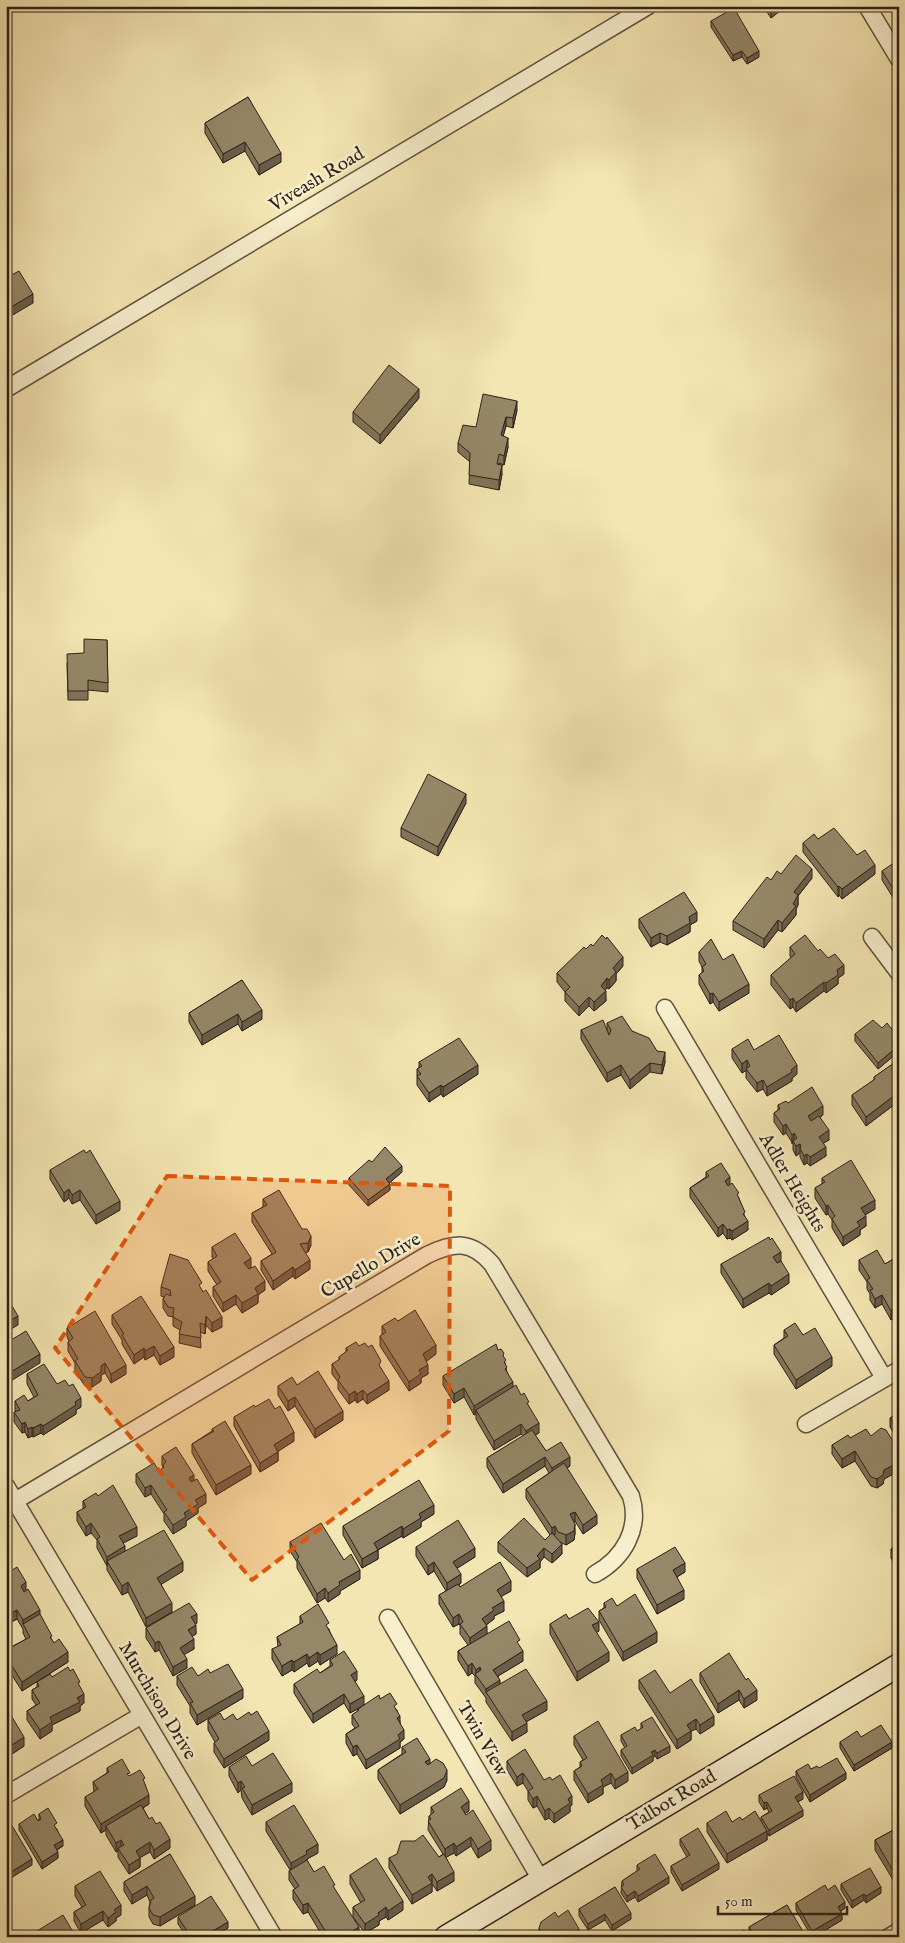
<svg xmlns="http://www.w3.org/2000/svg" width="905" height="1943" font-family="'IM FELL English',serif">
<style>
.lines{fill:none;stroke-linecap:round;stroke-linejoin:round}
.minor-casing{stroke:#60523e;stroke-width:19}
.secondary-casing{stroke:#2f2118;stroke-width:25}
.minor{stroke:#f8efcd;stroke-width:16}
.secondary{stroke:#f8efcd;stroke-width:22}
.wall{fill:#807459;stroke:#2f2118}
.shaded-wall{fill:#685e49;stroke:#2f2118}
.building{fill:#958768;stroke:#2f2118}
.marked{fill:#df560d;fill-opacity:0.2;stroke:#df560d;stroke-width:4;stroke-dasharray:10 6;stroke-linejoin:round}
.labels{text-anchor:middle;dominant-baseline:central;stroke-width:5;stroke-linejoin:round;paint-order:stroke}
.street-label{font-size:19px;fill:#2f2118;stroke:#f8efcd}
</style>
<rect width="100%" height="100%" fill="#f4e6b2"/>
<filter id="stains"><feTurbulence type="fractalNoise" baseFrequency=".004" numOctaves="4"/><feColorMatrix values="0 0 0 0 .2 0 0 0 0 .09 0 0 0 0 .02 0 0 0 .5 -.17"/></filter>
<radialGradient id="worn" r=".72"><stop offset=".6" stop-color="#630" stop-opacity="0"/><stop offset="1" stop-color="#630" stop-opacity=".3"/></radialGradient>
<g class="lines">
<defs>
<g id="minor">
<polyline points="867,6 899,59"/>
<polyline points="6,389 648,6"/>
<polyline points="872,937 899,973"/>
<polyline points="665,1008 884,1378"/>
<polyline points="806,1424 899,1370"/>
<polyline points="6,1486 274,1937"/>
<path d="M 15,1501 L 427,1255 C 454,1242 471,1240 492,1264 L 631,1496 C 641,1528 624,1558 595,1574"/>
<polyline points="388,1618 541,1880"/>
<polyline points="6,1795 142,1715"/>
<polyline points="889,1937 899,1931"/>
</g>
<polyline id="secondary" points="446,1937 899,1665"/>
</defs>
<use href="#minor" class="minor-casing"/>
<use href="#secondary" class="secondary-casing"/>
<use href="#minor" class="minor"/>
<use href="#secondary" class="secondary"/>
</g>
<g class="wall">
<polygon points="763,6 786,6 771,18"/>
<polygon points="711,21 759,57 747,64 742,57 733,61 711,27"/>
<polygon points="248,97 281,162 259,175 245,151 223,163 205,133 205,123"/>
<polygon points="419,398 380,444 353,422 353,412"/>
<polygon points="517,410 513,428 506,426 503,436 508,447 504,465 499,463 502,474 499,490 469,484 470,462 458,452 458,443 476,427"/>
<polygon points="107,640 108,692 88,690 88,700 68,700 67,663"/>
<polygon points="466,803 438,856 401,837 401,828"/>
<polygon points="818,839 857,855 875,874 842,899 839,895 838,897 803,852 803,843"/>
<polygon points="899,862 899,907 882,880 882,871"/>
<polygon points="781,874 812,878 798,896 798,905 796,909 796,915 782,932 778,930 764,948 733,930 733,921 771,880"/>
<polygon points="639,919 697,921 690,925 690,932 667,945 660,942 651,947 639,928"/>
<polygon points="790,947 818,951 828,958 844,974 838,978 838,984 826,993 824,991 796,1012 793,1007 790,1009 771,985 771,975 791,958 790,956"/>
<polygon points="586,949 623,966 616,974 616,981 609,989 607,988 605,990 606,1001 594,1011 589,1006 579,1016 565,1001 565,992 557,982 557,973"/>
<polygon points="699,952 723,960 749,993 719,1011 713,1002 710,1004 699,984 699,975 702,973 702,967 699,961"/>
<polygon points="242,980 262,1019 242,1031 238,1024 202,1045 189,1022 189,1013"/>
<polygon points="607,1023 632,1031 657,1051 665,1062 662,1074 650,1072 630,1089 621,1075 607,1082 581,1039 581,1030 607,1030"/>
<polygon points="882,1028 898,1043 895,1045 897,1053 878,1069 855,1041 855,1034"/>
<polygon points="732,1049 754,1050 797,1074 792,1078 792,1081 767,1096 763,1089 757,1092 746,1078 746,1070 742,1073 732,1058"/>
<polygon points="899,1057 899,1108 895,1104 866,1126 852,1105 852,1095 874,1080 874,1077 893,1064 893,1061"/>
<polygon points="419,1062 478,1074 443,1097 441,1094 429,1102 417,1085 417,1069 419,1068"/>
<polygon points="788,1103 823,1115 820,1117 829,1140 823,1143 826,1156 810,1166 807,1163 804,1165 800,1157 800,1153 796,1156 793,1150 793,1144 786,1133 783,1135 774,1122 774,1113 778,1110 778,1105"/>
<polygon points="50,1170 120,1210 96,1224 80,1200 72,1204 69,1198 64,1202 50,1179"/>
<polygon points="402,1172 389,1183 390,1190 368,1206 349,1185 349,1178"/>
<polygon points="706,1172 730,1185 739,1198 745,1217 748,1230 732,1240 730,1238 727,1239 723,1233 718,1237 690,1197 690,1188 706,1177"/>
<polygon points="822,1178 875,1209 865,1215 866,1226 860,1230 860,1235 843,1246 832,1228 832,1220 828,1214 826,1215 815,1198 815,1188 822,1184"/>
<polygon points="263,1199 311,1245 308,1252 305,1253 310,1269 295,1279 293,1276 273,1290 261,1270 261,1261 272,1254 252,1222 252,1213 263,1207"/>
<polygon points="212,1247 251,1268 265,1290 258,1295 258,1303 242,1313 236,1304 223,1312 213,1296 213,1287 217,1285 208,1271 208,1262 213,1259 212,1257"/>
<polygon points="899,1256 899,1315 891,1320 882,1304 875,1308 870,1300 870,1294 867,1289 867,1282 859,1270 859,1260 885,1264"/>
<polygon points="781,1261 789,1283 771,1295 769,1293 743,1308 721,1273 721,1264"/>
<polygon points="161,1287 202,1290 222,1327 212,1332 206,1325 205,1334 200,1332 201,1348 179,1343 180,1330 173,1326 173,1317 168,1316 163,1308 163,1299 164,1297 161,1296"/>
<polygon points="112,1315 174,1357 160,1365 154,1355 145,1360 144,1357 134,1364 122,1344 122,1340 112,1324"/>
<polygon points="398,1321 436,1354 426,1361 428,1374 421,1378 421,1383 409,1391 380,1346 380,1336 382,1335 382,1326"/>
<polygon points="67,1328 126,1374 111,1383 105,1373 101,1375 101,1381 92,1387 85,1386 75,1371 75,1363 68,1351 68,1342 69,1341 67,1337"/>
<polygon points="784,1330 803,1335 832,1366 796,1389 774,1354 774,1345 784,1338"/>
<polygon points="359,1346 381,1368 389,1390 367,1404 363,1399 357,1403 355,1400 349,1404 338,1389 338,1382 332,1374 332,1364 339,1361 339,1357 346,1352 346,1348"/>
<polygon points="498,1350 504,1358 507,1372 513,1387 529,1407 539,1433 535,1435 546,1451 570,1466 567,1468 597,1524 583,1534 575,1521 574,1522 575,1533 574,1540 566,1545 560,1542 562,1554 552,1563 544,1557 540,1562 540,1568 527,1577 498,1552 498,1542 545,1540 550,1535 526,1498 526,1489 549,1473 545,1466 503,1493 487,1467 487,1458 523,1436 521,1434 494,1450 476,1419 476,1414 474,1415 464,1397 454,1403 443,1385 443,1376"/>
<polygon points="27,1374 57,1384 81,1407 76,1410 76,1414 43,1435 41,1433 33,1437 32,1436 28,1438 25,1432 22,1433 14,1422 14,1412 16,1412 15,1410 15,1401 28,1401 34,1397 27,1384"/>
<polygon points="297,1385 343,1420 315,1438 295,1406 288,1411 278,1395 278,1386"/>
<polygon points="255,1407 294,1441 278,1451 278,1461 260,1472 234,1426 234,1417"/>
<polygon points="899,1413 899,1441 890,1427 890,1418"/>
<polygon points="212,1429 251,1474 216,1495 192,1453 192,1444 212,1431"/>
<polygon points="871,1436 899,1451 899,1471 884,1479 883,1484 877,1488 871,1486 855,1461 842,1468 832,1454 832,1445 850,1438"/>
<polygon points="162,1456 194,1480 206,1503 198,1508 198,1513 186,1521 186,1526 173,1534 164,1521 164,1514 151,1494 145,1497 136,1483 136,1474 159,1471 163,1468 162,1465"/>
<polygon points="98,1496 137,1536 123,1543 125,1551 183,1571 161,1584 172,1612 146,1627 128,1592 122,1595 107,1570 107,1566 97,1548 97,1540 91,1533 86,1536 77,1521 77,1512 83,1509 83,1501"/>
<polygon points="434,1514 421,1522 421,1527 403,1538 402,1536 378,1550 378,1559 362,1568 343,1535 343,1526"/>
<polygon points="290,1542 344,1560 360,1579 340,1591 340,1594 328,1602 325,1598 317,1603 297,1568 297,1562 290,1551"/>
<polygon points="899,1544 899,1570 891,1558 891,1549"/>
<polygon points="416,1547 475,1557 457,1568 461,1583 459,1585 460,1587 511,1591 501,1596 504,1611 494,1616 494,1619 486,1625 487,1634 520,1647 523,1661 498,1676 500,1684 547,1710 526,1722 527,1732 512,1741 486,1702 486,1698 475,1683 475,1676 472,1673 468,1676 458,1660 458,1651 468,1645 460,1634 460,1625 459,1624 453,1627 439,1604 439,1595 446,1591 434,1571 428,1575 416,1556"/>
<polygon points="637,1569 685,1572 677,1577 684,1599 657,1614 637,1578"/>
<polygon points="6,1574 26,1591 40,1615 52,1640 68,1662 22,1691 6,1666 6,1650 26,1639 23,1633 23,1629 17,1619 6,1625"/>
<polygon points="604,1603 617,1606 657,1642 623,1661 599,1620 599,1611 604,1608"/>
<polygon points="300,1616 329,1629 337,1654 320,1665 318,1661 309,1667 307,1663 294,1672 292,1670 282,1676 272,1659 272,1649 278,1647 277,1637 300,1624"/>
<polygon points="569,1619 599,1631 596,1632 609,1661 577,1681 550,1634 550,1624"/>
<polygon points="197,1623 195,1624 196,1634 192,1636 194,1649 184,1654 187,1668 173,1676 159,1650 155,1652 146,1638 146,1628"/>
<polygon points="330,1660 357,1680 355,1681 364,1705 380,1699 397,1710 404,1739 400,1742 400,1748 366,1769 357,1754 353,1756 346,1743 346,1734 355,1728 352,1724 352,1715 358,1711 358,1709 350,1713 344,1703 313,1723 294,1693 294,1684 320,1673 330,1666"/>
<polygon points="210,1673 243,1698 197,1725 190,1713 190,1706 177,1685 177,1676 198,1676"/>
<polygon points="700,1673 757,1700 744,1708 739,1700 718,1713 700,1682"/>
<polygon points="52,1677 80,1687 84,1703 80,1706 80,1711 52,1725 52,1731 40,1739 27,1720 27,1711 36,1705 32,1699 32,1690 37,1687 37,1682"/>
<polygon points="639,1680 670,1693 714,1725 700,1734 696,1729 691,1731 691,1740 677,1749 639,1689"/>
<polygon points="6,1707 24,1746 12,1754 10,1752"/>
<polygon points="899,1715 899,1728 895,1723 895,1717"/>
<polygon points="208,1720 237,1720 269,1740 224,1768 214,1752 214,1743 215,1742 208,1730"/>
<polygon points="641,1723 670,1752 657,1759 655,1756 653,1757 653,1761 632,1774 621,1756 621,1750 625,1748 621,1741 621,1735 637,1731 641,1729"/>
<polygon points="574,1736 628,1781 615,1789 611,1783 603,1787 603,1794 588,1803 574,1780 574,1771 580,1767 580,1762 583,1760 574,1745"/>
<polygon points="840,1742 892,1748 854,1771 840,1748"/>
<polygon points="402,1747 430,1763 447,1780 444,1787 400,1814 378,1779 378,1770 402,1754"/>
<polygon points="507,1761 544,1780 552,1780 572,1805 570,1806 570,1812 554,1823 549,1818 545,1820 537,1806 533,1808 528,1800 528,1791 523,1783 517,1786 507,1770"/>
<polygon points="252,1766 292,1792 252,1815 242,1798 241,1790 238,1793 229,1776 229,1767"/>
<polygon points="107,1768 130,1776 145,1784 149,1804 143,1808 149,1819 170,1848 154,1859 150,1852 140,1857 140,1867 129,1874 118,1857 118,1851 116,1852 106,1835 106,1830 101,1833 85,1806 85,1797 94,1792 93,1782 107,1773"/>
<polygon points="819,1768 846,1779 810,1802 796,1777 796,1771"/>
<polygon points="759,1795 803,1799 798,1802 803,1816 769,1836 767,1833 767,1840 727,1863 707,1832 707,1823 732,1822 742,1820 761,1821 761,1817 769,1812 767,1808 764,1810 759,1802"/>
<polygon points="431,1807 469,1811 465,1813 491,1850 478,1858 471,1846 456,1856 454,1853 446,1857 454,1881 437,1891 432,1884 432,1892 412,1904 389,1868 389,1858 439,1857 443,1854 428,1830 429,1816 431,1814"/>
<polygon points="39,1814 57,1829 63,1846 57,1850 58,1858 42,1869 19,1830 19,1824 39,1820"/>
<polygon points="266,1822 318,1853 307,1859 307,1861 314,1872 335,1890 359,1937 323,1937 308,1912 303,1914 293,1899 293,1890 295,1889 289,1880 289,1871 290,1870 266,1831"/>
<polygon points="899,1827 895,1883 875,1850 875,1840"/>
<polygon points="680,1839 719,1869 682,1891 671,1872 671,1866 687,1857 680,1845"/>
<polygon points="170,1854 195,1905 160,1926 153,1924 149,1917 149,1908 150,1902 147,1895 132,1904 124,1891 124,1882"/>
<polygon points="637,1865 669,1883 638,1902 635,1897 627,1902 621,1893 622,1881 637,1871"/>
<polygon points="350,1875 403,1910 388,1920 386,1917 379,1921 379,1925 365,1933 353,1917 353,1907 361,1903 350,1884"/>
<polygon points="841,1884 881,1893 866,1903 864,1900 852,1908 841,1890"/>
<polygon points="75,1886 121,1915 116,1918 116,1921 108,1927 103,1920 81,1933 74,1921 74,1912 82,1907 75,1896"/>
<polygon points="615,1887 631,1919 612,1931 605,1920 588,1930 579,1916 579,1909"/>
<polygon points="828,1890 845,1908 841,1911 842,1920 814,1937 812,1937 796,1910 796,1903"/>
<polygon points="787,1905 804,1937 751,1937 749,1934 749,1927"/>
<polygon points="178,1917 228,1928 214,1937 187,1937 178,1924"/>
<polygon points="558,1917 579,1935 540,1936 539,1934 539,1928"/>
</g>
<g class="shaded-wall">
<polygon points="778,6 786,6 771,18 771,12"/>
<polygon points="742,51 742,57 733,61 733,55"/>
<polygon points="759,51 759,57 747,64 747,58"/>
<polygon points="245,142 245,151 223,163 223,154"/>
<polygon points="281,153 281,162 259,175 259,165"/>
<polygon points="33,294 33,303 6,319 6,310"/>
<polygon points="419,389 419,398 380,444 380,435"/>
<polygon points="517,401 517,410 513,428 513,418"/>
<polygon points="506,417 506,426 501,444 501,435"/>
<polygon points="508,438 508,447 504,465 504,456"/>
<polygon points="502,465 502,474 499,490 499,480"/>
<polygon points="466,794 466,803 438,856 438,847"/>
<polygon points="875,865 875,874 842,899 842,889"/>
<polygon points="812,869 812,878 798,896 798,905 796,909 796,915 782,932 782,923 794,892"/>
<polygon points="839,886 839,895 838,897 838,887"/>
<polygon points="697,912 697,921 690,925 690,932 667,945 667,936 689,917"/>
<polygon points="778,920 778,930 764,948 764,939"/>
<polygon points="660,933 660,942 651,947 651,938"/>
<polygon points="623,957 623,966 616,974 616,981 609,989 609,980 613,968"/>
<polygon points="844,965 844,974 838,978 838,984 826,993 826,983 837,970"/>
<polygon points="607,978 607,988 601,995 601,986"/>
<polygon points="824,982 824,991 796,1012 796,1003"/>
<polygon points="749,984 749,993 719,1011 719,1002"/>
<polygon points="606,991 606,1001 594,1011 594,1002"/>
<polygon points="713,993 713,1002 710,1004 710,994"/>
<polygon points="589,997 589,1006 579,1016 579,1007"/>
<polygon points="793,998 793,1007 790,1009 790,1000"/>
<polygon points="262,1010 262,1019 242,1031 242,1022"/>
<polygon points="238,1014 238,1024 202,1045 202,1035"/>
<polygon points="898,1037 898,1043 892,1048 892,1042"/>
<polygon points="897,1047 897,1053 878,1069 878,1063"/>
<polygon points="665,1052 665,1062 662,1074 662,1065"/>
<polygon points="747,1060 747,1070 742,1073 742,1064"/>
<polygon points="650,1063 650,1072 630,1089 630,1080"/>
<polygon points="478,1065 478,1074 443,1097 443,1087"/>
<polygon points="621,1065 621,1075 607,1082 607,1073"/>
<polygon points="797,1065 797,1074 792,1078 792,1081 767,1096 767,1087"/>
<polygon points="763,1080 763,1089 757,1092 757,1083"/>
<polygon points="441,1085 441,1094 429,1102 429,1093"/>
<polygon points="895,1095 895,1104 866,1126 866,1117"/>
<polygon points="823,1106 823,1115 808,1125 808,1116"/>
<polygon points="786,1124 786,1133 783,1135 783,1126"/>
<polygon points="829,1130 829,1140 819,1146 819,1137"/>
<polygon points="794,1133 794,1143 793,1141 792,1144 792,1135"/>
<polygon points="800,1144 800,1153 796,1156 796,1146"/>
<polygon points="826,1147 826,1156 810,1166 810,1157"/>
<polygon points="807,1154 807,1163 804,1165 804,1156"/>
<polygon points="402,1166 402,1172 386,1186 386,1179"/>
<polygon points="730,1177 730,1186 725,1190 725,1181"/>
<polygon points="390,1184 390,1190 368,1206 368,1200"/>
<polygon points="69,1189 69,1198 64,1202 64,1193"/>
<polygon points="80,1190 80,1200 72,1204 72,1195"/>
<polygon points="875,1200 875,1209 861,1217 861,1208"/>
<polygon points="120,1201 120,1210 96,1224 96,1215"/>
<polygon points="828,1205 828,1214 826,1215 826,1206"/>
<polygon points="866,1216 866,1226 860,1230 860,1235 843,1246 843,1237 857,1222"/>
<polygon points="748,1221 748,1230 732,1240 732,1231"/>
<polygon points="723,1224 723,1233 718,1237 718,1228"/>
<polygon points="730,1229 730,1238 727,1239 727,1230"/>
<polygon points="311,1236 311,1245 308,1252 308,1243"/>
<polygon points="781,1252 781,1261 773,1266 773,1257"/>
<polygon points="251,1258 251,1268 244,1272 244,1263"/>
<polygon points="310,1260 310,1269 295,1279 295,1270"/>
<polygon points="293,1267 293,1276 273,1290 273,1281"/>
<polygon points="789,1274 789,1283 771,1295 771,1286"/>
<polygon points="265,1281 265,1290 258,1295 258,1303 242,1313 242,1303 255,1288"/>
<polygon points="769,1283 769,1293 743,1308 743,1299"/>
<polygon points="236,1295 236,1304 223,1312 223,1303"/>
<polygon points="882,1295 882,1304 875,1308 875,1299"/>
<polygon points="899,1306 899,1315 891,1320 891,1311"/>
<polygon points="18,1316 18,1325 6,1332 6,1323"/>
<polygon points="206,1316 206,1325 205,1334 205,1325"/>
<polygon points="222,1317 222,1327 212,1332 212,1323"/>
<polygon points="436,1345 436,1354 423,1364 423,1354"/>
<polygon points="154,1346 154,1355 145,1360 145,1351"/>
<polygon points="174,1347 174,1357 160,1365 160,1356"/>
<polygon points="144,1348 144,1357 134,1364 134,1355"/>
<polygon points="40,1354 40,1363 6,1384 6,1375"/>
<polygon points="832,1357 832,1366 796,1389 796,1380"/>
<polygon points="105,1363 105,1373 101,1375 101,1381 92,1387 92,1378 101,1366"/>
<polygon points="126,1365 126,1374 111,1383 111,1374"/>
<polygon points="428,1365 428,1374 421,1378 421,1383 409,1391 409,1382 419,1370"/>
<polygon points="389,1381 389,1390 367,1404 367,1395"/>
<polygon points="513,1382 513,1392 476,1410 476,1414 474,1415 474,1406"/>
<polygon points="464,1388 464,1397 454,1403 454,1394"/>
<polygon points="363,1390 363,1399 357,1403 357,1394"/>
<polygon points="355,1391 355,1400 349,1404 349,1395"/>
<polygon points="295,1397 295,1406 288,1411 288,1401"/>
<polygon points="81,1398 81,1407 76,1410 76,1414 43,1435 43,1426 75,1402"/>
<polygon points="343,1411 343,1420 315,1438 315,1429"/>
<polygon points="25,1422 25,1432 22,1433 22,1424"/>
<polygon points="539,1423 539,1433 526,1441 526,1431"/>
<polygon points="41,1424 41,1433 33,1437 33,1428"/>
<polygon points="521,1424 521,1434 494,1450 494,1441"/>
<polygon points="32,1427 32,1436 28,1438 28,1429"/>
<polygon points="294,1432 294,1441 274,1454 274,1445"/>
<polygon points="855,1451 855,1461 842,1468 842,1459"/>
<polygon points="278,1452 278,1461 260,1472 260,1463"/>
<polygon points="545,1457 545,1466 503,1493 503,1484"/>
<polygon points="570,1457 570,1466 552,1477 552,1468"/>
<polygon points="899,1462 899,1471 884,1479 883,1484 877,1488 877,1479 884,1470"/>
<polygon points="251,1465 251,1474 216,1495 216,1485"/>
<polygon points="194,1475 194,1484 189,1487 189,1478"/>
<polygon points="151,1485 151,1494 145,1497 145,1488"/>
<polygon points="206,1494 206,1503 198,1508 198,1513 186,1521 186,1526 173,1534 173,1525 195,1500"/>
<polygon points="434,1505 434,1514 421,1522 421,1527 403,1538 403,1529 419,1514"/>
<polygon points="575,1512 575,1521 570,1524 570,1514"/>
<polygon points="597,1515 597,1524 583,1534 583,1525"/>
<polygon points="91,1523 91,1533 86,1536 86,1527"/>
<polygon points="575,1524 575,1533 574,1540 566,1545 566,1535"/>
<polygon points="402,1526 402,1536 374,1552 374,1543"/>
<polygon points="555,1526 555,1535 552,1537 552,1528"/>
<polygon points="137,1527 137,1536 119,1545 119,1536"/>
<polygon points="562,1544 562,1554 552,1563 552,1554"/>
<polygon points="125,1546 125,1555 107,1561 107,1566 107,1557"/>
<polygon points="475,1548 475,1557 453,1571 453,1562"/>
<polygon points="544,1548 544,1557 540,1562 540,1568 527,1577 527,1568"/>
<polygon points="378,1550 378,1559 362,1568 362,1559"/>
<polygon points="9,1562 9,1571 6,1572 6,1563"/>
<polygon points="183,1562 183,1571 157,1587 157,1578"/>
<polygon points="434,1562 434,1571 428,1575 428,1566"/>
<polygon points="685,1563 685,1572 673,1579 673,1570"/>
<polygon points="360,1570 360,1579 340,1591 340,1594 328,1602 328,1593 339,1582"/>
<polygon points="461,1574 461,1583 447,1592 447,1583"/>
<polygon points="511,1581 511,1591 497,1599 497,1590"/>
<polygon points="26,1582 26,1591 21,1595 21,1586"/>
<polygon points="128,1582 128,1592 122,1595 122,1586"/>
<polygon points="325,1588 325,1598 317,1603 317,1594"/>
<polygon points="684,1590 684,1599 657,1614 657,1605"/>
<polygon points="504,1601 504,1611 494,1616 494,1619 482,1628 482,1619 492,1608"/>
<polygon points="172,1603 172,1612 146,1627 146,1618"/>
<polygon points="17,1610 17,1619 6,1625 6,1616"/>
<polygon points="40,1610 40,1619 23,1624 23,1620"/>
<polygon points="197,1614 197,1623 191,1626 191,1617"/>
<polygon points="459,1614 459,1624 453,1627 453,1618"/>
<polygon points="599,1622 599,1631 592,1635 592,1625"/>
<polygon points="196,1625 196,1634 188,1639 188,1630"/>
<polygon points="487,1626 487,1635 470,1647 470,1638"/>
<polygon points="657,1632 657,1642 623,1661 623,1652"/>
<polygon points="194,1639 194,1649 180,1657 180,1648"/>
<polygon points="159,1641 159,1650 155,1652 155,1643"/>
<polygon points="337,1645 337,1654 320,1665 320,1655"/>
<polygon points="523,1651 523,1661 493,1679 493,1670"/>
<polygon points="68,1652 68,1662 22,1691 22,1682"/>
<polygon points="318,1652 318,1661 309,1667 309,1658"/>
<polygon points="609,1652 609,1661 577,1681 577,1672"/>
<polygon points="307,1654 307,1663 294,1672 294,1662"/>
<polygon points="187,1659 187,1668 173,1676 173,1667"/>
<polygon points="292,1660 292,1670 282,1676 282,1666"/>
<polygon points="472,1663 472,1673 468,1676 468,1666"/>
<polygon points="480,1667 480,1676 476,1676 476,1670"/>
<polygon points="357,1671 357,1680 351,1684 351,1675"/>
<polygon points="500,1680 500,1689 486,1693 486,1689"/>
<polygon points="243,1689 243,1698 197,1725 197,1715"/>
<polygon points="739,1690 739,1700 718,1713 718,1704"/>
<polygon points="757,1690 757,1700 744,1708 744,1699"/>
<polygon points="84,1694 84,1703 80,1706 80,1711 52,1725 52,1731 40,1739 40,1730 50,1717"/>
<polygon points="344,1694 344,1703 313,1723 313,1714"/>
<polygon points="364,1696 364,1705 350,1713 350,1704"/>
<polygon points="547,1701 547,1710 522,1724 522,1715"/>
<polygon points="400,1716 400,1725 397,1718"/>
<polygon points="714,1716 714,1725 700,1734 700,1725"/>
<polygon points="696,1719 696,1729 691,1731 691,1740 677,1749 677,1740 687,1725"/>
<polygon points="527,1723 527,1732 512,1741 512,1732"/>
<polygon points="404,1730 404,1739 400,1742 400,1748 366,1769 366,1760"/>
<polygon points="269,1731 269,1740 224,1768 224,1759"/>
<polygon points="24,1737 24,1746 12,1754 12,1745"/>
<polygon points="10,1742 10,1752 6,1754 6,1745"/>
<polygon points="892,1742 892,1748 854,1771 854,1765"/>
<polygon points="357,1745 357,1754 353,1756 353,1747"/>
<polygon points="670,1746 670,1752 657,1759 657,1753"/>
<polygon points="655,1750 655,1756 653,1757 653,1761 632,1774 632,1768"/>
<polygon points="430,1759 430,1768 425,1762"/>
<polygon points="447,1770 447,1780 444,1787 400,1814 400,1805"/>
<polygon points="628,1772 628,1781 615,1789 615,1780"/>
<polygon points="523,1773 523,1783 517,1786 517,1777"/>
<polygon points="611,1773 611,1783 603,1787 603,1794 588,1803 588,1794 601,1780"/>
<polygon points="846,1773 846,1779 810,1802 810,1795"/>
<polygon points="241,1781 241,1790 238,1793 238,1783"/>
<polygon points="292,1783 292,1792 252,1815 252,1805"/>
<polygon points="803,1792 803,1799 795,1803 795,1797"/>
<polygon points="149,1795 149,1804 108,1829 106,1826 106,1830 101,1833 101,1824"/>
<polygon points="537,1796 537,1806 533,1808 533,1799"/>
<polygon points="572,1796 572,1805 570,1806 570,1812 554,1823 554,1814 568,1799"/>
<polygon points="469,1801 469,1811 461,1816 461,1807"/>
<polygon points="767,1802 767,1808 764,1810 764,1803"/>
<polygon points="549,1808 549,1818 545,1820 545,1811"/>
<polygon points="803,1810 803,1816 769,1836 769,1830"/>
<polygon points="767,1831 767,1840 727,1863 727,1854"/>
<polygon points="471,1837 471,1846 456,1856 456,1847"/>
<polygon points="170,1839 170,1848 154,1859 154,1850"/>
<polygon points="63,1840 63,1846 54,1851 54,1845"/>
<polygon points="121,1840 121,1850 118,1848 118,1851 116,1852 116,1843"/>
<polygon points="491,1840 491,1850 478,1858 478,1849"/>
<polygon points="150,1842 150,1852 136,1860 136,1851"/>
<polygon points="454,1843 454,1853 445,1858 445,1849"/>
<polygon points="318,1844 318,1853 307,1859 307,1863 291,1872 291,1863 306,1851"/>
<polygon points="58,1852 58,1858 42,1869 42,1862"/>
<polygon points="140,1858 140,1867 129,1874 129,1865"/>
<polygon points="32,1859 32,1865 6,1881 6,1875"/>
<polygon points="719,1863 719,1869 682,1891 682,1885"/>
<polygon points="454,1872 454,1881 437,1891 437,1882"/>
<polygon points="899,1872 899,1881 895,1883 895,1874"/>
<polygon points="432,1874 432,1892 412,1904 412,1895 428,1877"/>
<polygon points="669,1877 669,1883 638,1902 638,1896"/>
<polygon points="147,1886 147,1895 132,1904 132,1895"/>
<polygon points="881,1887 881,1893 866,1903 866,1896"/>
<polygon points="635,1891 635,1897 627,1902 627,1896"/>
<polygon points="864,1894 864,1900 852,1908 852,1901"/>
<polygon points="195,1896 195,1905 160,1926 160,1917"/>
<polygon points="403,1901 403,1910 388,1920 388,1911"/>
<polygon points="845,1902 845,1908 838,1913 838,1907"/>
<polygon points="308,1903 308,1912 303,1914 303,1905"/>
<polygon points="121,1905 121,1915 116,1918 116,1921 108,1927 108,1918 114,1910"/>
<polygon points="386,1907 386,1917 379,1921 379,1925 365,1933 365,1924 378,1913"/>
<polygon points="103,1911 103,1920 81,1933 81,1924"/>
<polygon points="631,1913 631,1919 612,1931 612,1925"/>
<polygon points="605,1914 605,1920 588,1930 588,1924"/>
<polygon points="842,1914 842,1920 814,1937 812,1937 812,1931"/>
<polygon points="228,1922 228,1928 214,1937 206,1937 206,1935"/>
<polygon points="359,1927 359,1937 344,1937"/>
<polygon points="579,1929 579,1935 577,1937 571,1937 571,1935"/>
<polygon points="788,1932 788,1937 782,1937"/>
<polygon points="804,1933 804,1937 798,1937"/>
</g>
<g class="building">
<polygon points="767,6 778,6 771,12"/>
<polygon points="734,8 759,51 747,58 742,51 733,55 711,21"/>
<polygon points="248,97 281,153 259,165 245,142 223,154 205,123"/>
<polygon points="19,271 33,294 6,310 6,278"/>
<polygon points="389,365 419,389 380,435 353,412"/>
<polygon points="483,394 517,401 513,418 506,417 501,435 508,438 504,456 499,454 497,464 502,465 499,480 469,475 470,453 458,443 463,425 476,427"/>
<polygon points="84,639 107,640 108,683 88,680 88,691 68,691 67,654 84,653"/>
<polygon points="428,774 466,794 438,847 401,828"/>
<polygon points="834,828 857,855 865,850 875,865 842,889 839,886 838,887 803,843 814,834 818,839"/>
<polygon points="796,855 812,869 794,892 798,895 793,904 796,906 782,923 778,920 764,939 733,921 767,877 771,880 777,871 781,874"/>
<polygon points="898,860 899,862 899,898 882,871"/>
<polygon points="684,892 697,912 689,917 690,923 667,936 660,933 651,938 639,919"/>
<polygon points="602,935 606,939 607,937 623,957 613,968 616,972 609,980 607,978 601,986 606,991 594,1002 589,997 579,1007 565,992 570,987 557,973 584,947 586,949 591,944 593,946"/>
<polygon points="805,935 818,951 820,949 828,958 835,954 844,965 837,970 838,975 826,983 824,982 796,1003 793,998 790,1000 771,975 795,954 790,947"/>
<polygon points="711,939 723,960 733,954 749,984 719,1002 713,993 710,994 699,975 704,971 702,967 706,964 699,952"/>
<polygon points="242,980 262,1010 242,1022 238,1014 202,1035 189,1013"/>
<polygon points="622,1016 632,1031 649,1038 657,1051 665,1052 662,1065 650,1063 630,1080 621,1065 607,1073 581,1030 603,1020 609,1035 611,1030 607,1023"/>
<polygon points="873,1020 882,1028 887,1023 898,1037 892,1042 897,1047 878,1063 855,1034"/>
<polygon points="779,1035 797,1065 791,1070 792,1072 767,1087 763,1080 757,1083 746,1069 750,1066 747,1060 742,1064 732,1049 748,1039 754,1050"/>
<polygon points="459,1038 478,1065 443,1087 441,1085 429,1093 417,1076 421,1074 417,1069 422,1066 419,1062"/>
<polygon points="899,1057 899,1099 895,1095 866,1117 852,1095 875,1079 874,1077 894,1063 893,1061"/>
<polygon points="812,1087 823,1106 808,1116 811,1121 819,1116 829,1130 819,1137 826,1147 810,1157 807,1154 804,1156 800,1148 801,1147 800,1144 796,1146 793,1141 797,1138 794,1133 792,1135 786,1124 783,1126 774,1113 780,1109 778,1105 786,1101 788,1103"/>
<polygon points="385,1147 402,1166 386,1179 390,1184 368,1200 349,1178 369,1160 372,1162"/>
<polygon points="84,1150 86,1153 90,1150 120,1201 96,1215 80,1190 72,1195 69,1189 64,1193 50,1170"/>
<polygon points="851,1160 875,1200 861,1208 866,1216 857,1222 860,1226 843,1237 832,1219 835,1216 828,1205 826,1206 815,1188 825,1182 822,1178"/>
<polygon points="721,1163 730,1177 725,1181 728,1186 732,1183 739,1193 737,1194 745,1212 743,1214 748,1221 732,1231 730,1229 727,1230 723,1224 718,1228 690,1188 709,1176 706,1172"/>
<polygon points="279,1190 302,1229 307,1229 311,1236 308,1243 300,1244 310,1260 295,1270 293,1267 273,1281 261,1261 276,1252 252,1213 267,1205 263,1199"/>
<polygon points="235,1233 251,1258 244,1263 249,1269 255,1266 265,1281 255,1288 258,1294 242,1303 236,1295 223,1303 213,1287 221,1282 208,1262 217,1256 212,1247"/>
<polygon points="769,1237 770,1240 772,1238 781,1252 773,1257 777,1263 781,1261 789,1274 771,1286 769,1283 743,1299 721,1264"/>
<polygon points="877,1250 885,1264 899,1256 899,1306 891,1311 882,1295 875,1299 870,1290 873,1289 867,1280 870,1278 859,1260"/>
<polygon points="170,1254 188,1260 202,1283 199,1285 203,1292 206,1290 222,1317 212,1323 206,1316 205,1325 200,1323 201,1338 179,1334 182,1322 173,1317 174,1308 168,1307 163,1299 166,1294 171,1296 170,1290 161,1287"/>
<polygon points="6,1296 18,1316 6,1323"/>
<polygon points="141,1296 174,1347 160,1356 154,1346 145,1351 144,1348 134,1355 122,1335 124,1334 112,1315"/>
<polygon points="415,1310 436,1345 423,1354 428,1365 419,1370 421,1374 409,1382 380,1336 386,1332 382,1326 395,1318 398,1321"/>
<polygon points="95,1311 126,1365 111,1374 105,1363 101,1366 101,1372 92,1378 85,1377 75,1361 78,1359 68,1342 73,1338 67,1328"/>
<polygon points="795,1323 803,1335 815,1328 832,1357 796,1380 774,1345 788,1336 784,1330"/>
<polygon points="26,1331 40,1354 6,1375 6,1343"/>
<polygon points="356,1342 359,1346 365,1343 368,1347 372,1345 381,1361 379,1365 389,1381 367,1395 363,1390 357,1394 355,1391 349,1395 338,1380 340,1377 332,1364 340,1359 339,1357 348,1350 346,1348"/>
<polygon points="496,1344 498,1350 501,1349 504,1353 503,1356 506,1360 504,1362 507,1367 505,1369 513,1382 474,1406 464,1388 454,1394 443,1376"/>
<polygon points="44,1364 57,1384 65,1380 69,1386 73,1384 81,1398 75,1402 76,1405 43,1426 41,1424 33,1428 32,1427 28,1429 25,1422 22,1424 14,1412 20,1410 15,1401 24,1395 28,1401 38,1395 27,1374"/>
<polygon points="318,1371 343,1411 315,1429 295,1397 288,1401 278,1386 292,1377 297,1385"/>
<polygon points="516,1385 521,1395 524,1393 529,1402 527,1403 539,1423 526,1431 521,1424 494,1441 476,1410"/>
<polygon points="269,1399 275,1409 280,1406 294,1432 274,1445 278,1452 260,1463 234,1417 254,1405 255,1407"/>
<polygon points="899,1413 899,1432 890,1418"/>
<polygon points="225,1421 251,1465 216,1485 192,1444 214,1431 212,1429"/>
<polygon points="881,1428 886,1430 899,1451 899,1462 884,1470 883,1475 877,1479 871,1477 855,1451 842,1459 832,1445 848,1435 850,1438 866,1429 871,1436"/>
<polygon points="532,1430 546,1451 561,1442 570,1457 552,1468 545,1457 503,1484 487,1458"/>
<polygon points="176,1447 194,1475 189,1478 191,1482 197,1479 206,1494 195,1500 198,1504 184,1513 186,1517 173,1525 164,1512 167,1510 151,1485 145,1488 136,1474 154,1463 159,1471 164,1467 163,1465 166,1462 162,1456"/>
<polygon points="564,1463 597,1515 583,1525 575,1512 570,1514 575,1524 574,1531 566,1535 558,1532 555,1526 552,1528 526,1489"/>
<polygon points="419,1480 434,1505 419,1514 421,1518 403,1529 402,1526 374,1543 378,1550 362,1559 343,1526"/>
<polygon points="113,1485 137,1527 119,1536 125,1546 107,1557 97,1539 100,1537 91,1523 86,1527 77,1512 86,1507 83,1501 96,1493 98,1496"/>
<polygon points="524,1518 545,1540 552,1533 562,1544 552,1554 544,1548 537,1556 540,1559 527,1568 498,1542"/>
<polygon points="458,1520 475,1548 453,1562 461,1574 447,1583 434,1562 428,1566 416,1547"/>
<polygon points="321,1523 344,1560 351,1554 360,1570 339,1582 340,1585 328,1593 325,1588 317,1594 297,1559 299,1557 290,1542"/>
<polygon points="164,1530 183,1562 157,1578 172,1603 146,1618 128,1582 122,1586 107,1561"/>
<polygon points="899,1544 899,1561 891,1549"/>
<polygon points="675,1547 685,1563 673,1570 684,1590 657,1605 637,1569"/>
<polygon points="500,1562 511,1581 497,1590 504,1601 492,1608 494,1610 482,1619 487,1626 470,1638 460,1624 463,1622 459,1614 453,1618 439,1595 458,1584 460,1587"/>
<polygon points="17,1567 26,1582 21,1586 24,1592 28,1589 40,1610 23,1620 17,1610 6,1616 6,1574"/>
<polygon points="635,1594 657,1632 623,1652 599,1611 606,1607 604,1603 612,1598 617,1606"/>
<polygon points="189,1603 197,1614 191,1617 196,1625 188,1630 194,1639 180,1648 187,1659 173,1667 159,1641 155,1643 146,1628"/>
<polygon points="318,1604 329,1623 326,1625 337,1645 320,1655 318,1652 309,1658 307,1654 294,1662 292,1660 282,1666 272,1649 281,1645 277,1637 303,1622 300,1616"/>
<polygon points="588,1608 599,1622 592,1625 609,1652 577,1672 550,1624 566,1614 569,1619"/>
<polygon points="40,1614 52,1636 50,1637 54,1643 59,1639 68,1652 22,1682 6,1656 6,1650 30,1637 23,1624"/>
<polygon points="509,1621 520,1640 517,1642 523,1651 493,1670 500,1680 486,1689 475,1674 481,1670 480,1667 476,1670 472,1663 468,1666 458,1651"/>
<polygon points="344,1651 357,1671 351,1675 364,1696 350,1704 344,1694 313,1714 294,1684 317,1669 320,1673 333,1665 330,1660"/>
<polygon points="729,1653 746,1680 748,1678 757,1690 744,1699 739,1690 718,1704 700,1673"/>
<polygon points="228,1664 243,1689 197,1715 190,1703 193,1702 177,1676 192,1667 198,1676 208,1669 210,1673"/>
<polygon points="68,1667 70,1671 73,1669 80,1682 78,1683 84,1694 77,1698 80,1702 50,1717 52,1722 40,1730 27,1711 40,1703 32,1690 39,1686 37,1682 50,1674 52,1677"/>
<polygon points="526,1669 547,1701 522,1715 527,1723 512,1732 486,1692"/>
<polygon points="655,1670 670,1693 691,1679 714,1716 700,1725 696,1719 687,1725 691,1731 677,1740 639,1680"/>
<polygon points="390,1693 397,1704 394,1706 400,1716 397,1718 404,1730 398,1735 400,1739 366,1760 357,1745 353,1747 346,1734 359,1726 352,1715 359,1710 358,1709 379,1695 380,1699"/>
<polygon points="6,1707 24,1737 12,1745 10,1742 6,1745"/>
<polygon points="257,1711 269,1731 224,1759 214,1743 219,1739 208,1720 220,1713 224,1720 233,1714 237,1720 249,1712 251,1715"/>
<polygon points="899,1715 899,1722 895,1717"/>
<polygon points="652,1717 670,1746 657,1753 655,1750 651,1752 653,1755 632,1768 621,1750 627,1746 621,1735 635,1727 637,1731 643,1727 641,1723"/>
<polygon points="598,1721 628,1772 615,1780 611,1773 601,1780 603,1785 588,1794 574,1771 582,1766 580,1762 587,1758 574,1736"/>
<polygon points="881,1725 892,1742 854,1765 840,1742 857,1731 861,1737"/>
<polygon points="417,1738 430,1759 425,1762 428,1765 436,1759 443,1763 447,1770 444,1778 400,1805 378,1770 406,1752 402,1747"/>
<polygon points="525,1749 544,1780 550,1777 552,1780 560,1775 572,1796 568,1799 570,1803 554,1814 549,1808 545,1811 537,1796 533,1799 528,1791 533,1788 523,1773 517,1777 507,1761"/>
<polygon points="273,1753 292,1783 252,1805 242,1788 245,1787 241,1781 238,1783 229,1767 246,1756 252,1766"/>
<polygon points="837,1758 846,1773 810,1795 796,1771 808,1764 811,1769 817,1766 819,1768"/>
<polygon points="122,1759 130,1773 127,1774 129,1776 140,1770 145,1778 143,1779 149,1795 101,1824 85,1797 98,1789 93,1782 109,1772 107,1768"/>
<polygon points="794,1776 803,1792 795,1797 803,1810 769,1830 761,1817 772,1811 767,1802 764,1803 759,1795"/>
<polygon points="461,1788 469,1801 461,1807 466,1815 473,1810 491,1840 478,1849 471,1837 456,1847 454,1843 445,1849 428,1821 431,1819 429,1816 434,1812 431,1807"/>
<polygon points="141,1805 149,1819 152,1817 156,1824 160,1822 170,1839 154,1850 150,1842 136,1851 140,1858 129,1865 118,1848 124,1845 121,1840 116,1843 106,1826"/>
<polygon points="294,1805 318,1844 306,1851 307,1854 291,1863 266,1822"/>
<polygon points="48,1808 57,1823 54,1825 63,1840 54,1845 58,1852 42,1862 19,1824 34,1814 38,1821 41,1819 39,1814"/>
<polygon points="726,1811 732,1822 740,1817 742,1820 755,1811 767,1831 727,1854 707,1823"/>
<polygon points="11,1824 32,1859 6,1875 6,1841 7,1841 6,1839 6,1827"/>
<polygon points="899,1827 899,1872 895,1874 875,1840"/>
<polygon points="698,1828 719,1863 682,1885 671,1866 690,1855 680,1839"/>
<polygon points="423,1835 439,1857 444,1854 454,1872 437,1882 432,1874 428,1877 432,1883 412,1895 389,1858 397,1854 401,1841 415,1841"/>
<polygon points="170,1854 195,1896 160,1917 153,1915 149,1908 151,1900 154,1898 147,1886 132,1895 124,1882"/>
<polygon points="655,1854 669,1877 638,1896 635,1891 627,1896 621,1887 624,1885 622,1881 640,1869 637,1865"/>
<polygon points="376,1858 403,1901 388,1911 386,1907 378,1913 379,1915 365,1924 353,1907 365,1900 350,1875"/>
<polygon points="307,1860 314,1872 324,1866 335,1885 333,1886 359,1927 344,1937 329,1937 308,1903 303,1905 293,1890 299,1886 289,1871"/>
<polygon points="870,1868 881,1887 866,1896 864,1894 852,1901 841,1884"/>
<polygon points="100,1871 121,1905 114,1910 116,1912 108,1918 103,1911 81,1924 74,1912 86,1905 75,1886"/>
<polygon points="825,1885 828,1890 835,1885 845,1902 838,1907 842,1914 812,1931 796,1903"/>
<polygon points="615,1887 631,1913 612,1925 605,1914 588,1924 579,1909"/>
<polygon points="211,1896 228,1922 206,1935 207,1937 191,1937 178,1917"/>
<polygon points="787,1905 804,1933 798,1937 791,1937 788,1932 782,1937 755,1937 749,1927"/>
<polygon points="568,1910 579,1929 571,1935 571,1937 538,1937 543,1934 539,1928 541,1922 555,1912 558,1917"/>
<polygon points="63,1915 76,1937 40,1937 37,1931"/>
<polygon points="744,1930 748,1937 732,1937"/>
</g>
<path class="marked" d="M 167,1176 L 450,1186 L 449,1431 L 252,1580 L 55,1348 Z"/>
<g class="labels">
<g class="street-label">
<text transform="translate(317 180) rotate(-31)">Viveash Road</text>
<text transform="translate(792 1183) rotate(59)">Adler Heights</text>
<text transform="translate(371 1266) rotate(-30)">Cupello Drive</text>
<text transform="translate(157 1701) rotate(59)">Murchison Drive</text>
<text transform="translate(482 1739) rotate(60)">Twin View</text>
<text transform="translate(672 1801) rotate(-31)">Talbot Road</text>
</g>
</g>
<rect width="905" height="1943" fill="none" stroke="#f4e6b2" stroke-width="25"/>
<rect x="8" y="8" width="890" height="1928" fill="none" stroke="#2f2118" stroke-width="2.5"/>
<rect x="12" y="12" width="880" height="1918" fill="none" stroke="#2f2118"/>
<path d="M718 1906v8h129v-8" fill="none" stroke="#2f2118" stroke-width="2.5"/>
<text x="725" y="1906" font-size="15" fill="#2f2118" stroke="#f8efcd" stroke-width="4" paint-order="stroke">50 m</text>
<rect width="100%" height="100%" filter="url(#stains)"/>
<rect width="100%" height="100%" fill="url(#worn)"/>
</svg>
